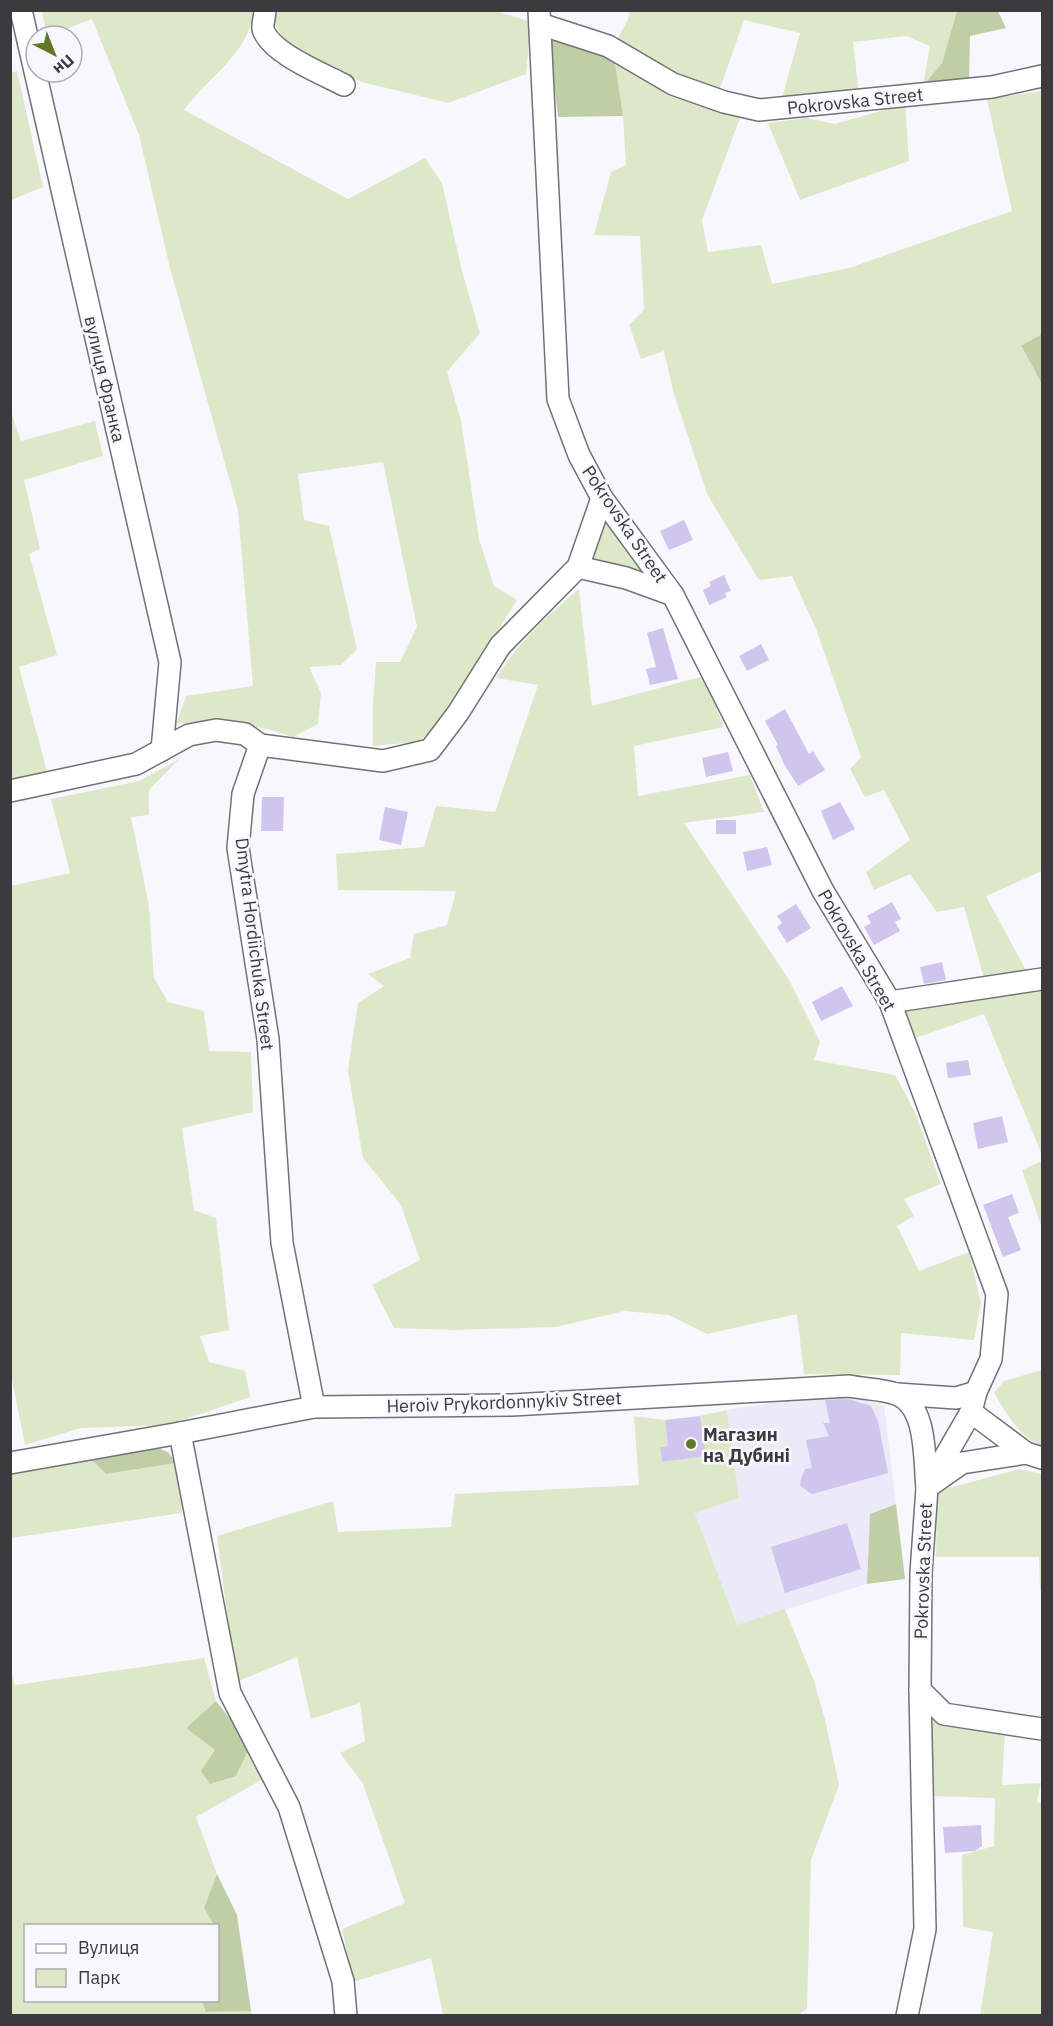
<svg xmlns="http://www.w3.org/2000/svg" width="1053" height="2026" font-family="'IBM Plex Sans',sans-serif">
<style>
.built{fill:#ece9f8}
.green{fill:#dde8c9}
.forest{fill:#c0cea6}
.building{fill:#cfc5ed}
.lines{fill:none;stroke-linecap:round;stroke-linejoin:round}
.minor-casing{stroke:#727178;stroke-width:24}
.minor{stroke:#fff;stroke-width:21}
.poi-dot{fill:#617829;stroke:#f9f7fe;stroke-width:2}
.labels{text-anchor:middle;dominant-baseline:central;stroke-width:5;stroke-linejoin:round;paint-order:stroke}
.street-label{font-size:18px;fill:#3b3a3d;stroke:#f9f7fe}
.poi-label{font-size:18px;font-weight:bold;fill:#3b3a3d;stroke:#f9f7fe;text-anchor:start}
</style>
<rect width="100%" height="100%" fill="#f9f7fe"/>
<polygon class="built" points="844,1392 884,1406 896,1504 870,1514 867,1584 737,1625 695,1512 739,1498 727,1410"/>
<g class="green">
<path d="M 42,11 L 253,11 C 251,52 206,79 184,110 L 348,199 L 425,158 L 442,183 L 462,271 L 480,333 L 447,372 L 461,421 L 479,539 L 494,586 L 517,600 L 435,729 L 417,742 L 373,746 L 373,703 L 376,662 L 400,662 L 417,627 L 383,462 L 298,474 L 304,520 L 329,526 L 357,649 L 341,665 L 309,667 L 321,693 L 318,724 L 293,737 L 268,729 L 213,721 L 176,724 L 186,696 L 253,686 L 238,510 L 170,268 L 139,135 L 92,19 L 47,36 Z"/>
<polygon points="277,11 496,11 531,22 526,74 448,103 362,82 328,66 286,42 274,23"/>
<polygon points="630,11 957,11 942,63 923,86 930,46 906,36 853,42 859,94 782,98 800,33 744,20 718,94 654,67 616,42 628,19"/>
<polygon points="615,62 670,91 740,118 702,220 708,252 761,245 772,284 849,268 1012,211 987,99 1042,91 1042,334 1021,347 1042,384 1042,871 986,896 1029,976 984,978 964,907 937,912 910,874 874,890 866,872 910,840 884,790 865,797 850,769 861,757 816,629 792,576 759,580 707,494 673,391 664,351 641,359 629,325 644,310 640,236 594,235 611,172 626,165 623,116"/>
<polygon points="17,71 43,187 11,200 11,73"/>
<polygon points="905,104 909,161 800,200 768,123 807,118 835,124"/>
<polygon points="10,409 21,441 95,421 103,456 24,480 40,549 29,554 57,655 19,667 48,775 10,784"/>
<polygon points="604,510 661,585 585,563"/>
<path d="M 579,589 L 592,706 L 704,676 L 724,727 L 634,746 L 638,796 L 750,775 L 764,812 L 684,823 L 788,978 L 820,1042 L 814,1060 L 895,1075 L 915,1112 L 941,1184 L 904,1199 L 914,1216 L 897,1226 L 919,1271 L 969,1252 L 981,1303 L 974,1340 L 901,1333 L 900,1375 L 804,1374 L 797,1314 L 707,1334 L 669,1315 L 624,1311 L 556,1327 L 453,1330 L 394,1328 L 372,1285 L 420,1260 L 401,1205 L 363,1158 L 348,1070 L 358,1003 L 384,986 L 368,974 L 410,958 L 414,934 L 447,925 L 456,891 L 338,890 L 336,854 L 424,847 L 436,806 L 495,812 L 538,685 L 496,678 C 518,643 547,615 579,589 Z"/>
<polygon points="179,759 149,790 149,815 131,817 149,906 154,978 168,1002 204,1011 209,1051 251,1052 253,1112 182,1128 194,1210 216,1218 229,1330 200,1336 209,1362 245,1371 250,1397 168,1425 81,1428 25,1445 10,1370 10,886 70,873 51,799 139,781"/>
<polygon points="1042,987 1042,1155 984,1014 913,1039 906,1011"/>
<polygon points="1042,1161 1042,1228 1022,1170"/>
<path d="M 1042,1370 L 1042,1445 C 1021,1440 1005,1411 994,1393 L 1004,1381 Z"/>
<polygon points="727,1410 739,1498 695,1513 737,1625 785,1609 814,1681 825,1720 839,1785 811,1860 807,2009 796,2016 443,2015 431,1958 353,1982 342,1929 405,1903 363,1784 340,1753 365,1741 360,1703 311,1719 297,1657 236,1682 217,1536 333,1501 338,1532 451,1527 455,1494 639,1485 634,1416 665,1420 668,1446 660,1447 662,1462 705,1456 700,1416"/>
<polygon points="88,1456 106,1474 176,1463 180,1485 182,1513 11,1538 10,1472"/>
<polygon points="1020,1469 1042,1474 1042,1591 1040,1591 1039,1557 936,1557 937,1491"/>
<polygon points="204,1658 216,1701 186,1728 216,1750 236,1776 248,1751 263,1779 196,1817 217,1874 204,1908 214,1925 26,1926 26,2000 202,2001 207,2012 251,2011 252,2015 11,2015 10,1670 15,1685"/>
<polygon points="931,1721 950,1726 1005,1731 1002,1785 1041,1783 1037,1802 1042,1803 1042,2015 980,2015 993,1932 963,1927 962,1855 994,1846 995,1798 931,1796"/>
</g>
<g class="forest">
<polygon points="957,11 998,11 1006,28 970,36 969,82 923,86 942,63"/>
<polygon points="548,30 615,62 623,116 558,117"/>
<polygon points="1042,334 1042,384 1021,346"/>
<polygon points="155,1447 168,1452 176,1463 106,1474 88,1456"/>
<polygon points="896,1504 905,1579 867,1584 870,1514"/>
<polygon points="216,1701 232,1721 248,1751 236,1776 210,1784 201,1771 215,1750 186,1728"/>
<polygon points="217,1874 237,1915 251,2011 206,2012 202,2001 218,2000 218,1941 219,1935 218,1926 214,1925 204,1908"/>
</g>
<g class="building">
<polygon points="684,520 693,540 669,550 660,531"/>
<polygon points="724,575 731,591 725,593 727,597 709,605 703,590 711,586 709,582"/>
<polygon points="663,628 678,679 650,685 646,669 656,667 647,633"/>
<polygon points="761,644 769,660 747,671 739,656"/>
<polygon points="785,709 809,754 813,751 825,770 798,786 784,764 776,746 778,745 765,721"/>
<polygon points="728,752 733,771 706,777 702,758"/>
<polygon points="262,797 284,797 283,831 261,831"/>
<polygon points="840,802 855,829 833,840 821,811"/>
<polygon points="385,807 408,812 401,845 379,840"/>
<rect x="716" y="820" width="20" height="14"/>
<polygon points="767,847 772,865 747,871 743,852"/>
<polygon points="892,902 901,919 895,922 900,931 874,945 864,927 871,923 867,916"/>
<polygon points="796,904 811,928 787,943 777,927 782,923 777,916"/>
<polygon points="942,962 946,980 924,984 920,967"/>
<polygon points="842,986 853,1006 821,1021 812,1002"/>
<polygon points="968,1060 971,1075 948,1078 946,1063"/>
<polygon points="1002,1116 1008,1142 978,1149 973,1123"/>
<polygon points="1012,1194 1019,1213 1008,1217 1021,1250 1003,1257 983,1205"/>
<polygon points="848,1399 871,1406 878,1421 888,1473 812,1494 800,1486 801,1479 805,1469 812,1468 806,1440 829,1436 823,1423 830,1423 825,1400"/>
<polygon points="700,1416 706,1456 662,1462 660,1447 668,1446 665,1420"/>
<polygon points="847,1523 861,1569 785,1593 771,1547"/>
<polygon points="981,1825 982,1846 975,1851 945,1853 943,1827"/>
</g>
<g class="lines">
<defs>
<g id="minor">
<polyline points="21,10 170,662 162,750"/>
<path d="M 265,10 C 265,16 262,25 263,29 C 270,53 323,74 344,85"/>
<polyline points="539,10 558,399 579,455 602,498 673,595 823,891 890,1002 997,1294 991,1359 976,1392 971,1412 927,1488 921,1573 920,1690 925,1929 907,2016"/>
<polyline points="540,24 608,46 673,84 724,102 759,110 992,87 1042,76"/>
<polyline points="578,567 626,578 673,595"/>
<polyline points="10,791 136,764 189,735 216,730 245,734 260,745"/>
<polyline points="890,1002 1042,979"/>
<polyline points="897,1394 956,1398 976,1392"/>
<polyline points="314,1407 282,1243 268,1039 238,848 243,794 260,745 383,761 430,750 458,713 500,646 578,567 602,498"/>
<polyline points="971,1412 1026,1453 1042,1458"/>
<polyline points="180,1433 230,1693 289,1807 343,1981 346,2016"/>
<path d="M 10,1463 L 180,1433 L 314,1407 L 512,1405 L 849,1386 C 864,1389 882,1389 896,1394 C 928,1405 924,1461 927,1488"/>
<polyline points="932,1484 962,1463 1026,1453"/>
<polyline points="920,1690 944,1714 1042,1729"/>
</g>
</defs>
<use href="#minor" class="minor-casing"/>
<use href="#minor" class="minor"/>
</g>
<circle class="poi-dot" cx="691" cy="1444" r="6"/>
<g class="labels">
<g class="street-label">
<text transform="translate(855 101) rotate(-6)">Pokrovska Street</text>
<text transform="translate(105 379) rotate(77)">вулиця Франка</text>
<text transform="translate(625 524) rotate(56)">Pokrovska Street</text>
<text transform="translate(255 944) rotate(83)">Dmytra Hordiichuka Street</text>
<text transform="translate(857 950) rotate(60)">Pokrovska Street</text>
<text transform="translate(504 1402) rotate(-2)">Heroiv Prykordonnykiv Street</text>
<text transform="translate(923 1571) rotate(-88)">Pokrovska Street</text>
</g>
<g class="poi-label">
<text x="703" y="1434">Магазин<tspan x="703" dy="21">на Дубині</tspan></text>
</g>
</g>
<rect width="1053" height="2026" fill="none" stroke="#3b3a3d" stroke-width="24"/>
<rect x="24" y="1924" width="195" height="78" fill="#f9f7fe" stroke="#adabb1" stroke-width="1.5"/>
<rect x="36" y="1944" width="30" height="9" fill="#ffffff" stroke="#adabb1" stroke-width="1.5"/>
<text x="78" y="1954" font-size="18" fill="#3b3a3d">Вулиця</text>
<rect x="36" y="1969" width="30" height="18" fill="#dde8c9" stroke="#adabb1" stroke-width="1.5"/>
<text x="78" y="1984" font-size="18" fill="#3b3a3d">Парк</text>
<g transform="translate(54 54) rotate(138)"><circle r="28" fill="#f9f7fe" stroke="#adabb1" stroke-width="1.5"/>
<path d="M0-4.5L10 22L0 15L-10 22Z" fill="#617829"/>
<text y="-9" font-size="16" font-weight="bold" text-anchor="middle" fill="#3b3a3d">Пн</text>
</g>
</svg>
